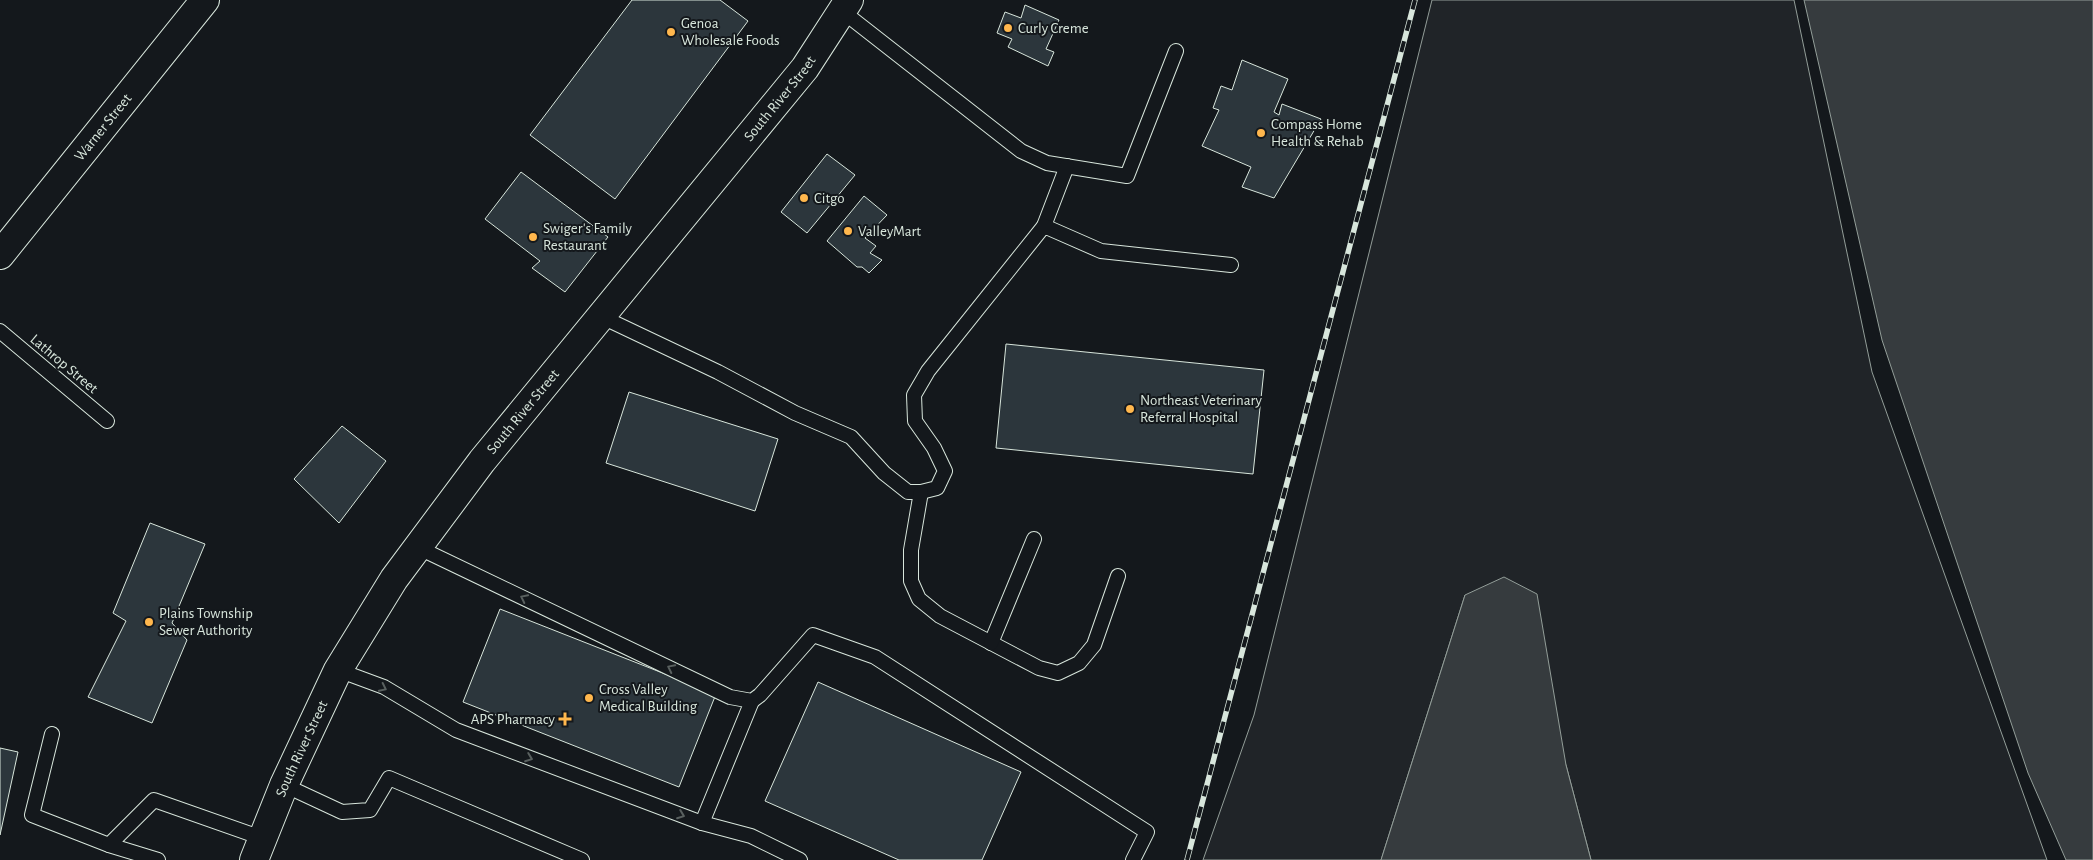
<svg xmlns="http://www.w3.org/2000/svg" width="2093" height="860" font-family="'Alegreya Sans',sans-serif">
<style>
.green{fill:#202428;stroke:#939e99}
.water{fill:#363b3e;stroke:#939e99}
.building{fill:#2c363c;stroke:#d8e6dc}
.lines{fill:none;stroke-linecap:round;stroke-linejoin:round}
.service-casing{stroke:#d8e6dc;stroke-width:16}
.minor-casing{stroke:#d8e6dc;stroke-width:30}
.primary-casing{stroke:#d8e6dc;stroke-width:30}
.service{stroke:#14181c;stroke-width:14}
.minor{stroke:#14181c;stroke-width:28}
.primary{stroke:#14181c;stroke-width:28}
.rail-casing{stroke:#d8e6dc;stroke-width:5.5}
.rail{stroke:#14181c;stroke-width:4;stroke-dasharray:11;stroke-linecap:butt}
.oneway{stroke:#59605f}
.poi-dot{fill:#ffb74d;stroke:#14181c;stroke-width:2}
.labels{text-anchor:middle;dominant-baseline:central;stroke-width:4;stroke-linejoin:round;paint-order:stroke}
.poi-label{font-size:15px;fill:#d8e6dc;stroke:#14181c;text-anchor:start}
.street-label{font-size:15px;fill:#d8e6dc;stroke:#14181c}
</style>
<rect width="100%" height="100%" fill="#14181c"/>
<polygon class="green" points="1432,0 1794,0 1872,372 2047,860 1591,860 1566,765 1465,595 1381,860 1203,860 1254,715"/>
<g class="water">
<polygon points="1804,0 2093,0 2093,860 2066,860 2028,773 1882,340"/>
<polygon points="1504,577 1537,594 1566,765 1591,860 1381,860 1465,595"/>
</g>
<g class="building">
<polygon points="632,0 720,0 748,21 615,199 530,135"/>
<polygon points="1025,5 1059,20 1046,49 1054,52 1048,66 1008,47 1012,39 997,33 1005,12 1021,18"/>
<polygon points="1242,60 1288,79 1274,112 1279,115 1282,104 1321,119 1274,198 1242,187 1251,167 1202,146 1219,110 1213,108 1221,86 1232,90"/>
<polygon points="827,154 855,175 807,233 781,212"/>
<polygon points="521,172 608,237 565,292 532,268 540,261 485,219"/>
<polygon points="864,196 887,215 865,238 876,246 870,253 882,260 869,273 862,267 857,267 827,241"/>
<polygon points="1006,344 1264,370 1253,474 996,448"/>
<polygon points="629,392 778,439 755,511 606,463"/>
<polygon points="342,426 386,461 339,523 294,479"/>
<polygon points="150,523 205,544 172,623 187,640 152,723 88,697 126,621 113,613"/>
<polygon points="500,609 716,694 679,787 463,702"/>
<polygon points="818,682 1021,772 982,860 899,860 765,801"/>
<polygon points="0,748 18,752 0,835"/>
</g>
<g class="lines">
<defs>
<g id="service">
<polyline points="842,11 1021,151 1047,163 1127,176 1176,51"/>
<polyline points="1044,226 1067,166"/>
<polyline points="600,316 718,372 795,413 851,437 884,473 908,492 921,492 937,488 945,471 934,448 915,421 914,395 928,371 1044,226 1101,251 1231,265"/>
<polyline points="0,331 107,421"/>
<polyline points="921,492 911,550 911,581 919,599 940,616 1039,668 1058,673 1079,663 1094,645 1118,576"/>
<polyline points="417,547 730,697 752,701 760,695 813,635 875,657 1147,832 1133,860"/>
<polyline points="991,643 1034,539"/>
<polyline points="338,670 384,687 456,730 702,823 751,836 800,860"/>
<polyline points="52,734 32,815 109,845"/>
<polyline points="284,785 342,812 370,810 389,778 582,860"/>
<polyline points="702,823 752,701"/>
<polyline points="158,860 109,845 154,800 262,838"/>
</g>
<g id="minor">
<path id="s1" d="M 0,255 L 205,0"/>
</g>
<g id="primary">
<path id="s2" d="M 254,860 L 284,785 L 338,670 L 394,579 L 482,461 L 805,68 L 849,0"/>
</g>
</defs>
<use href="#service" class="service-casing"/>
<use href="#minor" class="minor-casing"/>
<use href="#primary" class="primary-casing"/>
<use href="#service" class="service"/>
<use href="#minor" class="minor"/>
<use href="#primary" class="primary"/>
<defs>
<polyline id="rail" points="1187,860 1415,0"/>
</defs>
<use href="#rail" class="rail-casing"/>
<use href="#rail" class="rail"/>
</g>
<defs><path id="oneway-chevron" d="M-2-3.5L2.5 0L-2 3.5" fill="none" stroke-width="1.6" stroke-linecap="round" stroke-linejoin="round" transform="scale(1.25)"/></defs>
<g class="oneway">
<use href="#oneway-chevron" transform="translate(524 598) rotate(-154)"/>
<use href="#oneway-chevron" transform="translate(671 668) rotate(-154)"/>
<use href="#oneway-chevron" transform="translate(383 688) rotate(26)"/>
<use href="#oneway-chevron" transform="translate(529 758) rotate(21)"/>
<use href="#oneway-chevron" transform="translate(681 815) rotate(21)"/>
</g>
<g class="poi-dot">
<circle cx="1008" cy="28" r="5"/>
<circle cx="671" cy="32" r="5"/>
<circle cx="1261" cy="133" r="5"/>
<circle cx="804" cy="198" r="5"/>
<circle cx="848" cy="231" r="5"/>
<circle cx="533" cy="237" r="5"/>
<circle cx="1130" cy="409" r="5"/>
<circle cx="149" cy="622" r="5"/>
<circle cx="589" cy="698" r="5"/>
<path d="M562.5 711.5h5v5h5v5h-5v5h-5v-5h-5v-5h5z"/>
</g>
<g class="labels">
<g class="poi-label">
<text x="681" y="23">Genoa<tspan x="681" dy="17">Wholesale Foods</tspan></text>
<text x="1018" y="28">Curly Creme</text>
<text x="1271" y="124">Compass Home<tspan x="1271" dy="17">Health &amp; Rehab</tspan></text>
<text x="814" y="198">Citgo</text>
<text x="543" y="228">Swiger's Family<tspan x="543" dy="17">Restaurant</tspan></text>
<text x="858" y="231">ValleyMart</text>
<text x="1140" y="400">Northeast Veterinary<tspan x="1140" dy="17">Referral Hospital</tspan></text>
<text x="159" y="613">Plains Township<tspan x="159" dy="17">Sewer Authority</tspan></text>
<text x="599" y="689">Cross Valley<tspan x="599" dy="17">Medical Building</tspan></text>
<text x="555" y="719" text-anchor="end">APS Pharmacy</text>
</g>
<g class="street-label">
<text stroke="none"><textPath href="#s2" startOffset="931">South River Street</textPath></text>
<text stroke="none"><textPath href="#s1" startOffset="164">Warner Street</textPath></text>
<text transform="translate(64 364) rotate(40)">Lathrop Street</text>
<text stroke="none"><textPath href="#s2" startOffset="526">South River Street</textPath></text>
<text stroke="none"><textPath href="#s2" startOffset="121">South River Street</textPath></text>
</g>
</g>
</svg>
